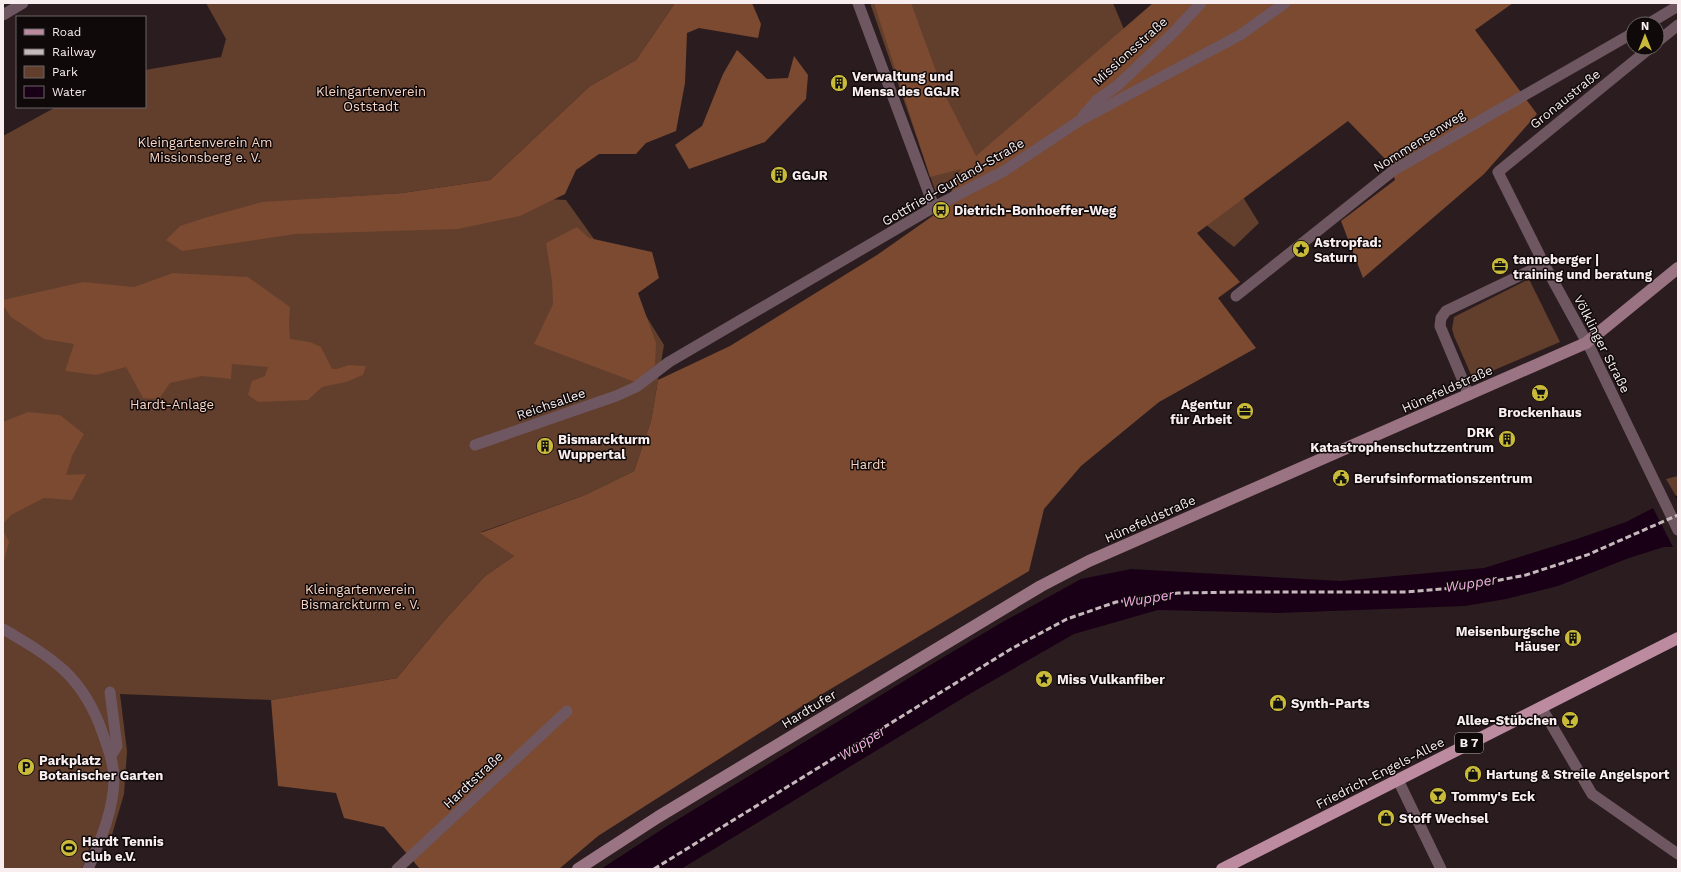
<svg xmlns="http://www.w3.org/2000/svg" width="1681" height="872" font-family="'Work Sans',sans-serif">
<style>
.green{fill:#623e2c}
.forest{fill:#7b4a30}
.water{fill:#1a0016}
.pier{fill:#2b1d1f}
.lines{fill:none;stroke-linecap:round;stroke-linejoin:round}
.street{stroke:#6f5761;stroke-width:11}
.secondary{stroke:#9b7484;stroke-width:12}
.primary{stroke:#bd8ba0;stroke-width:12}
.rail{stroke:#c5babb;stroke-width:3;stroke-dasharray:6 3;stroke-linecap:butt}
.labels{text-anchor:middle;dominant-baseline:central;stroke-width:3;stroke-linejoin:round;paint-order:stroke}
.shield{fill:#0f090a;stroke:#b2a9aa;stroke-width:1}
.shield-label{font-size:12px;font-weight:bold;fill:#f8eeef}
.street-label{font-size:13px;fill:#f8eeef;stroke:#0f090a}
.poi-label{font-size:13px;font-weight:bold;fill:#f8eeef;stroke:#0f090a;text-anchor:start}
.park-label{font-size:13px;fill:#f7d5c5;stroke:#0f090a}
.water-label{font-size:14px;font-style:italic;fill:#f5afe7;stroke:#0f090a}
</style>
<rect width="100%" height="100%" fill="#2b1d1f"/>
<g class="green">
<polygon points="206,3 675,3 636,60 590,86 490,180 402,193 313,199 442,193 566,200 627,285 664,345 651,421 634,471 585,495 481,532 514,556 485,576 443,622 397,678 271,700 120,694 127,751 124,794 111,838 93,838 82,869 3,869 3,136 56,107 145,107 145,70 221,57 226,39"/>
<polygon points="870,3 1113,3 1146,82 1233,181 1259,223 1234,247 1195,216 975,178 936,193"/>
<polygon points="1529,279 1560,342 1473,379 1454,336 1452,329 1454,317"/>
<polygon points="1678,476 1678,495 1676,496 1666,479"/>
</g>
<g class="forest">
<polygon points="675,3 752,3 761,24 758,38 699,28 687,33 685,83 676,131 646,143 636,154 599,154 576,170 565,194 520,216 458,229 296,234 182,251 166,240 180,226 204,218 262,202 402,193 490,180 590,86 636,60"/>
<polygon points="874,3 911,3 944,93 976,156 1153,3 1513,3 1475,30 1537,114 1484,174 1363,278 1341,221 1395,180 1390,164 1348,121 1197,233 1240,282 1218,298 1256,348 1159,402 1081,466 1044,509 1029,571 807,703 598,836 559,869 420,869 384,827 344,818 336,793 278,786 271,700 397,678 443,622 485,576 514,556 480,533 585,495 634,471 651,421 658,380 730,346 877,255 944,208 961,169 930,177"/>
<polygon points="737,50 767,79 788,78 794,56 808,75 806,99 765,142 689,169 675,145 702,126 723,74"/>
<polygon points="577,227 589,238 652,252 659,278 638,293 656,343 655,365 635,382 534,344 553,304 552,281 546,243"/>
<polygon points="173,273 248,277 290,307 289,323 290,339 310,342 321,347 332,369 337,369 349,365 366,366 363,375 346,382 322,387 308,400 258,402 248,395 252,381 265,376 268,367 232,364 231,379 202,376 170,383 159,399 143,398 126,367 96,375 65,371 74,344 44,339 11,317 3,305 3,300 83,282 134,287"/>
<polygon points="28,412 60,415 84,434 72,456 66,475 86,474 72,500 44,498 11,515 3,524 3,422"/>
<polygon points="3,530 9,542 3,565"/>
</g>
<polygon class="water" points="1678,495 1678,544 1673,547 1664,547 1629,558 1558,586 1506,599 1465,606 1279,613 1158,610 1074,634 973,692 681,869 601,869 667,826 922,670 999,624 1081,579 1131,569 1340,581 1484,568 1574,540 1626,522"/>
<polygon class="pier" points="1675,495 1678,501 1678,545 1673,547 1652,506"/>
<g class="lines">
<g class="street">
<polyline points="858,3 934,207"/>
<polyline points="3,15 23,3"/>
<polyline points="1648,24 1678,6"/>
<polyline points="1657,42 1678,25"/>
<polyline points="1650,48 1498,172 1544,264 1591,350 1678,530"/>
<polyline points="1083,116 1097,100 1117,86 1176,30 1201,3"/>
<polyline points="1236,296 1394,170 1633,33"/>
<polyline points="1469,395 1440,326 1441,318 1446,311 1544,264"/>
<polyline points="475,445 616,396 636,387 669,362 934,207 1004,171 1079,121 1240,35 1285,3"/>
<path d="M 3,629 C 54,659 83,676 103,734 C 108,749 114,763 114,778 C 114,810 100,841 88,869"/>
<polyline points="110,692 117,746 111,756"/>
<polyline points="1541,707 1592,794 1678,854"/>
<polyline points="1398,780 1441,869"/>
<polyline points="397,869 567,711"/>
</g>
<polyline class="secondary" points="578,869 658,817 1041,586 1089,561 1586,343 1678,268"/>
<polyline class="primary" points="1222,869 1678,638"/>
<polyline class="rail" points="654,869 1011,649 1067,619 1116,602 1178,593 1242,592 1407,592 1464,587 1526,575 1587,555 1678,515"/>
</g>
<defs>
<symbol id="building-disc" viewBox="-11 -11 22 22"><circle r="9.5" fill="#caba3a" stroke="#0f090a"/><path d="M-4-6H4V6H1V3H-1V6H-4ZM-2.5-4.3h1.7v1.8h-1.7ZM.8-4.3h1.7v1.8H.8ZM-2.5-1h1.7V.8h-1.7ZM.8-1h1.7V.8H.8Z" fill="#111"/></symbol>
<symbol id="bus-disc" viewBox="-11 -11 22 22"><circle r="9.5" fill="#caba3a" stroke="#0f090a"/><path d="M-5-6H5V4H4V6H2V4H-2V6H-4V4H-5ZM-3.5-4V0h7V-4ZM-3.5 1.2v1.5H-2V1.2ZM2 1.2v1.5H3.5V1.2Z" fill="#111"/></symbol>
<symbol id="sight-disc" viewBox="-11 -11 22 22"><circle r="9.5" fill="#caba3a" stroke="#0f090a"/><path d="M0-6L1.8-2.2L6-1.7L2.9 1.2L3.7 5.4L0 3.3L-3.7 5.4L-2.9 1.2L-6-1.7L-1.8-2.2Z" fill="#111"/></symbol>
<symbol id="office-disc" viewBox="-11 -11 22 22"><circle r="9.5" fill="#caba3a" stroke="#0f090a"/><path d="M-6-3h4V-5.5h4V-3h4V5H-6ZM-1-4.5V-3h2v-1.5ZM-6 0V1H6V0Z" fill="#111"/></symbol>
<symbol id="supermarket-disc" viewBox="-11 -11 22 22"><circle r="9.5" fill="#caba3a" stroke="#0f090a"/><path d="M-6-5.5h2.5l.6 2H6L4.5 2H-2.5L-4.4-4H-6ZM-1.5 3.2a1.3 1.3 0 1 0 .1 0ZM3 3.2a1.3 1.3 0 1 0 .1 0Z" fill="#111"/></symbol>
<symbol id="civic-disc" viewBox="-11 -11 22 22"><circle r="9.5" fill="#caba3a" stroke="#0f090a"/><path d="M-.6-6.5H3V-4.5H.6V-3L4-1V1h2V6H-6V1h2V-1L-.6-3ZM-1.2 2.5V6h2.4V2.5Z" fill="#111"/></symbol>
<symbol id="shop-disc" viewBox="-11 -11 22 22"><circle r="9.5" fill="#caba3a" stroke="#0f090a"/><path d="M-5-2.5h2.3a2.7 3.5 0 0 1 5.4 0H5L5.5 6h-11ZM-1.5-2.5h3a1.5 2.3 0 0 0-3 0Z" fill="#111"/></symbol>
<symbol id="bar-disc" viewBox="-11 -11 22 22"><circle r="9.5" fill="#caba3a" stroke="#0f090a"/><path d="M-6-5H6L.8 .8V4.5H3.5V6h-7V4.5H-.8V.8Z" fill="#111"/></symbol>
<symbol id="parking-disc" viewBox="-11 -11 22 22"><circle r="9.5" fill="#caba3a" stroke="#0f090a"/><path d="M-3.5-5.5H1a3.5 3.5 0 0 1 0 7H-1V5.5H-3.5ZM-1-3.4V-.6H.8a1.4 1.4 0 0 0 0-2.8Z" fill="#111"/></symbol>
<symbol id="stadium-disc" viewBox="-11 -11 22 22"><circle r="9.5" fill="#caba3a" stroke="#0f090a"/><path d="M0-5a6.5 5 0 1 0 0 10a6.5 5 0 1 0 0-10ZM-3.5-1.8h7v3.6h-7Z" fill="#111"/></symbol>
</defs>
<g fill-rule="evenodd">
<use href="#building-disc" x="829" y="73" width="20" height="20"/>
<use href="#building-disc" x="769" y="165" width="20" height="20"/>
<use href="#bus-disc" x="931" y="200" width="20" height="20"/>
<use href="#sight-disc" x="1291" y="239" width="20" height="20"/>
<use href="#office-disc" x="1490" y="256" width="20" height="20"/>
<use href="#supermarket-disc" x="1530" y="383" width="20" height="20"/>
<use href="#office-disc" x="1235" y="401" width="20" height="20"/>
<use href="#building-disc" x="1497" y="429" width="20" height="20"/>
<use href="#building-disc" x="535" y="436" width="20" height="20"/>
<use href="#civic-disc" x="1331" y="468" width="20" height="20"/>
<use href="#building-disc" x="1563" y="628" width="20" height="20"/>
<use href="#sight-disc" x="1034" y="669" width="20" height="20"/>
<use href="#shop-disc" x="1268" y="693" width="20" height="20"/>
<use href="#bar-disc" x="1560" y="710" width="20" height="20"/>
<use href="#parking-disc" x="16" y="757" width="20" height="20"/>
<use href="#shop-disc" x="1463" y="764" width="20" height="20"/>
<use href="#bar-disc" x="1428" y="786" width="20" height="20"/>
<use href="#shop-disc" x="1376" y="808" width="20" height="20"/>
<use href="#stadium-disc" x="59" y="838" width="20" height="20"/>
</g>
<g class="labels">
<rect class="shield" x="1455" y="733" width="28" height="20" rx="3"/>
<g class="shield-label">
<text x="1469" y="743">B 7</text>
</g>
<g class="street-label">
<text transform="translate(1130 51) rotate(-42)">Missionsstraße</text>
<text transform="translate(1565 99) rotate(-39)">Gronaustraße</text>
<text transform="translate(1419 141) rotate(-32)">Nommensenweg</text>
<text transform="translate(953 182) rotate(-30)">Gottfried-Gurland-Straße</text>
<text transform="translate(1602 344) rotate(63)">Völklinger Straße</text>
<text transform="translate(1447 389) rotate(-24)">Hünefeldstraße</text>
<text transform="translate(551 404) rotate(-19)">Reichsallee</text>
<text transform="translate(1150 519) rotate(-24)">Hünefeldstraße</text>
<text transform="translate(809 709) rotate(-31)">Hardtufer</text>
<text transform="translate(1380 773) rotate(-27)">Friedrich-Engels-Allee</text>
<text transform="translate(473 780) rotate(-43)">Hardtstraße</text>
</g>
<g class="poi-label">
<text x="852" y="76">Verwaltung und<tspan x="852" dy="15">Mensa des GGJR</tspan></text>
<text x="792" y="175">GGJR</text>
<text x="954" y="210">Dietrich-Bonhoeffer-Weg</text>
<text x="1314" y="242">Astropfad:<tspan x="1314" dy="15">Saturn</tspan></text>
<text x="1513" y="259">tanneberger |<tspan x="1513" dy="15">training und beratung</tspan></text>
<text x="1232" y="404" text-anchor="end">Agentur<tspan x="1232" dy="15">für Arbeit</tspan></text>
<text x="1540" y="412" text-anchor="middle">Brockenhaus</text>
<text x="1494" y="432" text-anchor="end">DRK<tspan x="1494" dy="15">Katastrophenschutzzentrum</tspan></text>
<text x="558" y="439">Bismarckturm<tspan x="558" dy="15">Wuppertal</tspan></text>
<text x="1354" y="478">Berufsinformationszentrum</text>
<text x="1560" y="631" text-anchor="end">Meisenburgsche<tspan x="1560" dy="15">Häuser</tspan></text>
<text x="1057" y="679">Miss Vulkanfiber</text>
<text x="1291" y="703">Synth-Parts</text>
<text x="1557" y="720" text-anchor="end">Allee-Stübchen</text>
<text x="39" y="760">Parkplatz<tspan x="39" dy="15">Botanischer Garten</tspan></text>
<text x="1486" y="774">Hartung &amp; Streile Angelsport</text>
<text x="1451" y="796">Tommy's Eck</text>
<text x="1399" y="818">Stoff Wechsel</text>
<text x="82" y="841">Hardt Tennis<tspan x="82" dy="15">Club e.V.</tspan></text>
</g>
<g class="park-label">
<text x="371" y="91">Kleingartenverein<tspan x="371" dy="15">Oststadt</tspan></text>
<text x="205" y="142">Kleingartenverein Am<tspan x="205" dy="15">Missionsberg e. V.</tspan></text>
<text x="172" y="404">Hardt-Anlage</text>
<text x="868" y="464">Hardt</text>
<text x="360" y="589">Kleingartenverein<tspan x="360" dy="15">Bismarckturm e. V.</tspan></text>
</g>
<g class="water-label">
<text transform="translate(1471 583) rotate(-9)">Wupper</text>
<text transform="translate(1148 598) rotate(-9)">Wupper</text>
<text transform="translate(862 743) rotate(-32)">Wupper</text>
</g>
</g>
<rect width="1681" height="872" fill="none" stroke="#f8eeef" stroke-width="8"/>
<rect x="16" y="16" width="130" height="92" fill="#0f090a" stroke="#6c6566"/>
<rect x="24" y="29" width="20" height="6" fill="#bd8ba0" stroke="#6c6566"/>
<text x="52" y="36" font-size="12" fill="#f8eeef">Road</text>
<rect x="24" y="49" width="20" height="6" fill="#c5babb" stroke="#6c6566"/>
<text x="52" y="56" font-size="12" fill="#f8eeef">Railway</text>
<rect x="24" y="66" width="20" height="12" fill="#623e2c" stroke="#6c6566"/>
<text x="52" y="76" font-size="12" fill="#f8eeef">Park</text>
<rect x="24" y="86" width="20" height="12" fill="#1a0016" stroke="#6c6566"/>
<text x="52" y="96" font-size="12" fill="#f8eeef">Water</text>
<g transform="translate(1645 36)"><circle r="19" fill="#0f090a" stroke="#6c6566"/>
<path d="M0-3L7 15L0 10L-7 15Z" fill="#caba3a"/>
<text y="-6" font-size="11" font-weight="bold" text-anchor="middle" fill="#f8eeef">N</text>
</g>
</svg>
